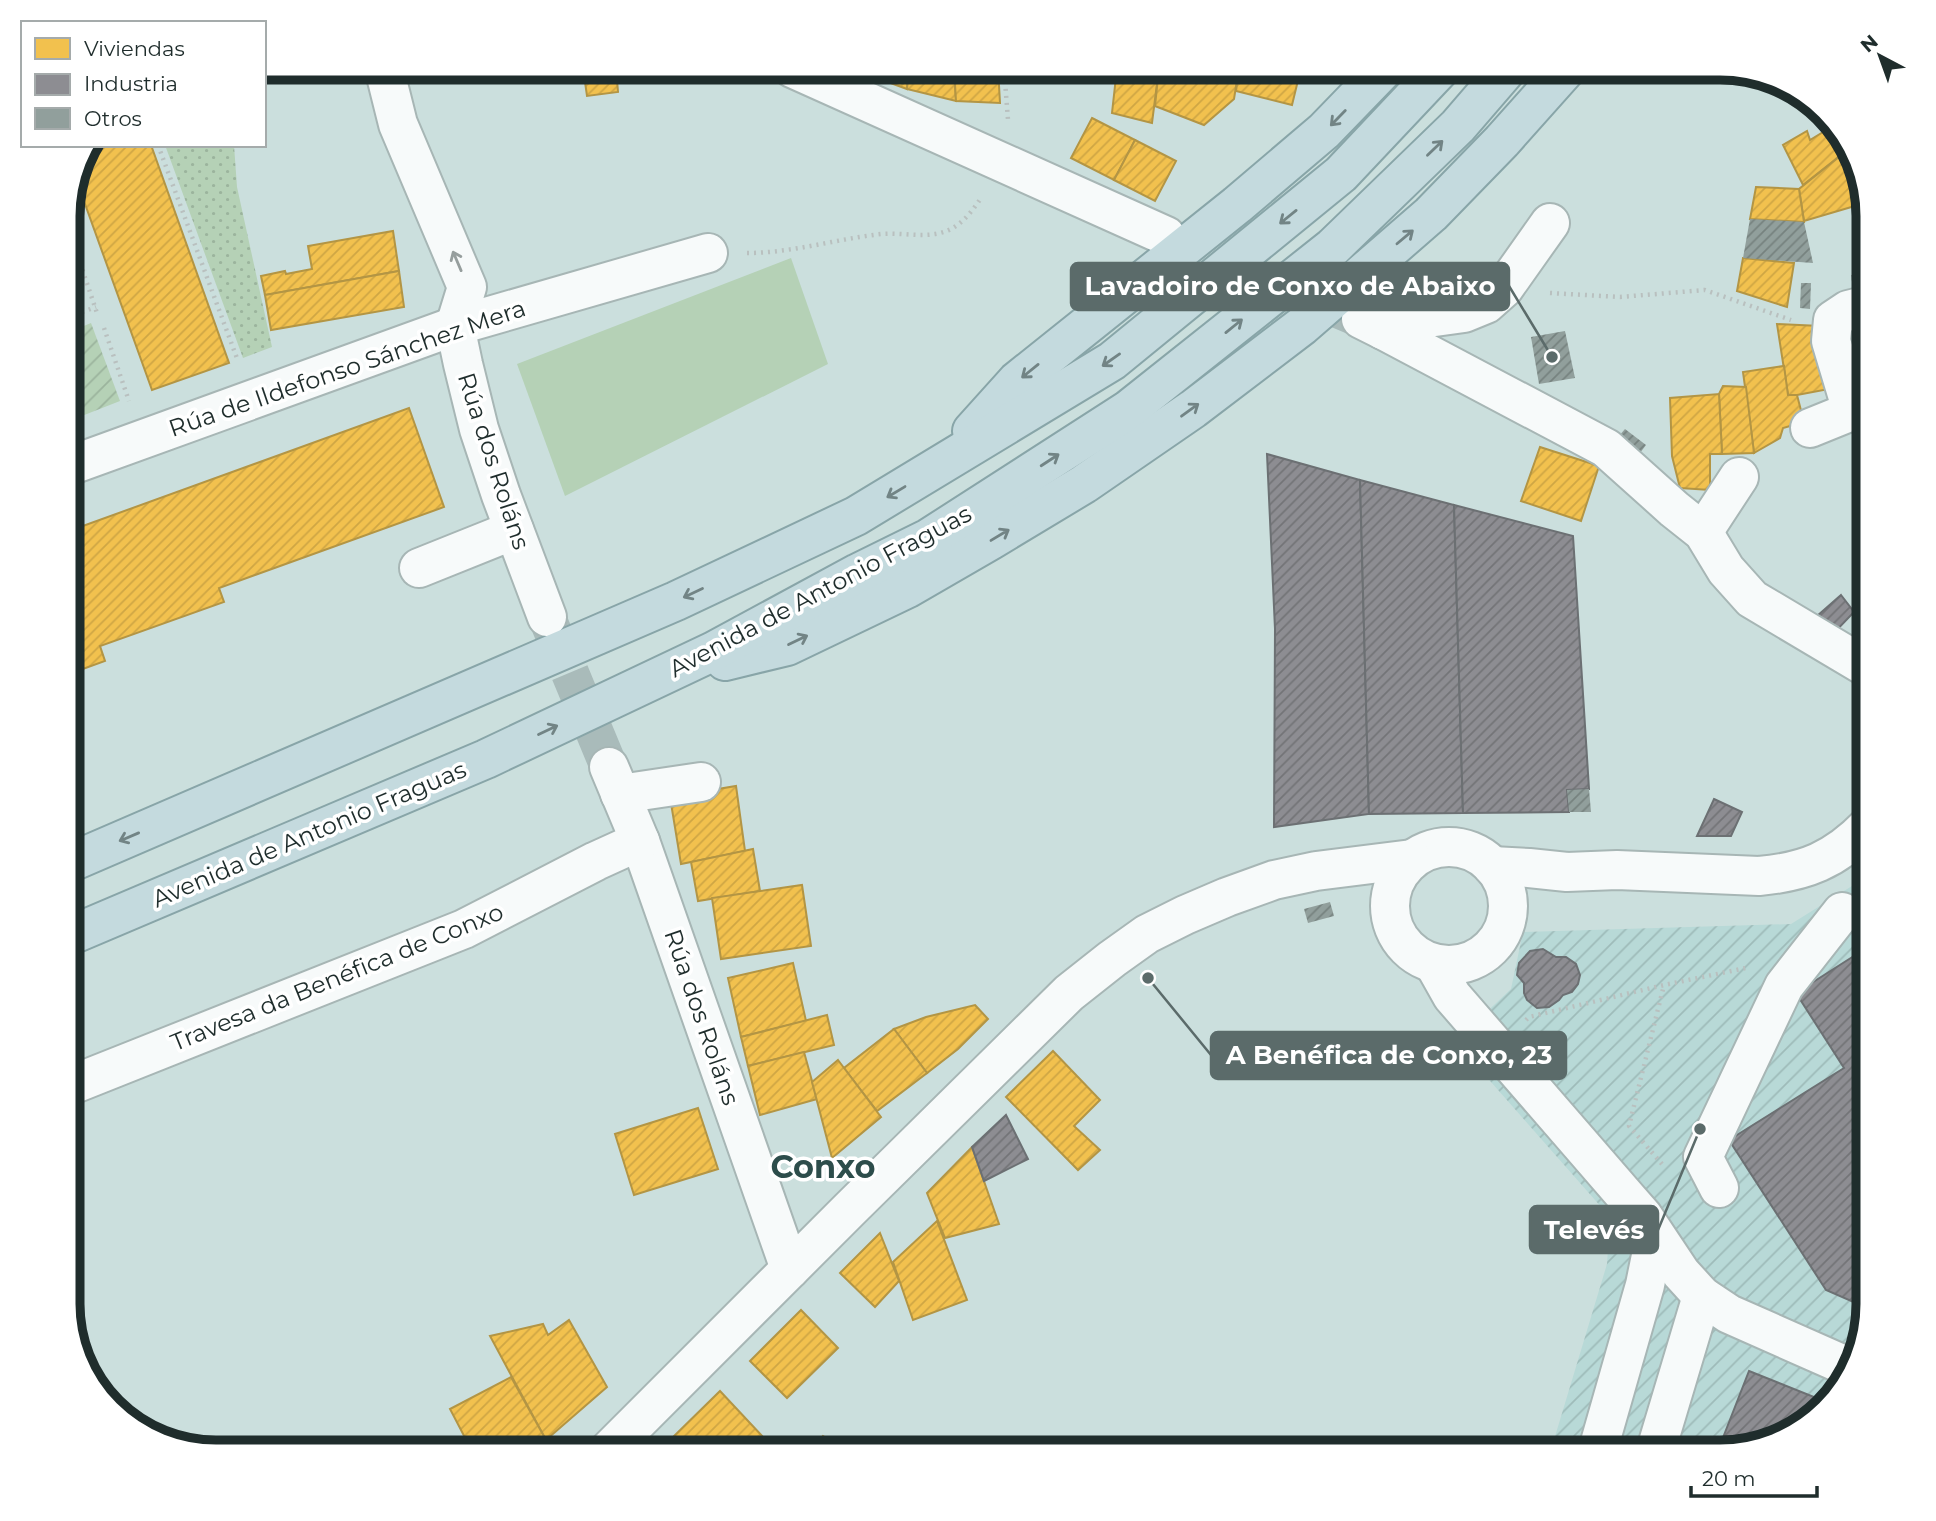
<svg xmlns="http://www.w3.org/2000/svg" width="1936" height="1521" font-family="Montserrat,sans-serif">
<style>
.industrial{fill:url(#industrial-furrows)}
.grass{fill:url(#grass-dots)}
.garden{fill:url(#garden-furrows)}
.pitch{fill:#b5d1b6}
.homes{fill:url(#homes-hatch);stroke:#b39544;stroke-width:2}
.industry{fill:url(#industry-hatch);stroke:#6c7073;stroke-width:2}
.building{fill:url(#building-hatch)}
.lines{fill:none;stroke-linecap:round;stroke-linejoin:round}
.minor-tunnel{stroke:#a9bbba;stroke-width:38;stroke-dasharray:38 19;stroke-linecap:butt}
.minor-casing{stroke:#a7b6b5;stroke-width:42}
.highway-casing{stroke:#88a5a8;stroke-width:42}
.path{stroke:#b9c0bf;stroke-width:4.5;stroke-dasharray:2 5;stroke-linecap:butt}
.minor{stroke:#f7fafa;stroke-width:38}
.highway{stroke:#c4dade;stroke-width:38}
.oneway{stroke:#728485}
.oneway2{stroke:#969e9d}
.labels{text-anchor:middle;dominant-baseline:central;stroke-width:7;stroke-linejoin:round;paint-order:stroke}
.street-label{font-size:24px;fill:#1f2d2c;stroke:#fff}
.district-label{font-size:32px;font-weight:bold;fill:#2d4d4b;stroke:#fff}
.rim{fill:none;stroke:#1f2d2c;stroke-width:9}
.leader{fill:none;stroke:#5b6b6a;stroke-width:2.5}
.callout-dot{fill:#5b6b6a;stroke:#fff;stroke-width:2.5}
.callout{fill:#5b6b6a;stroke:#5b6b6a;stroke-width:2.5}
.callout-label{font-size:26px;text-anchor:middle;font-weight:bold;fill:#fff}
</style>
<defs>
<pattern id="industrial-furrows" width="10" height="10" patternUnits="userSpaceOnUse" patternTransform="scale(1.75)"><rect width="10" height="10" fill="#b8d9d7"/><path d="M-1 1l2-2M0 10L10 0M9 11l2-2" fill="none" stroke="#9ebbb9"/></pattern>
<pattern id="grass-dots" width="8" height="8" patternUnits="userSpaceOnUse" patternTransform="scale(1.75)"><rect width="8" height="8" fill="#b5d1b6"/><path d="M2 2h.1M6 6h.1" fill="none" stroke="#9bb49d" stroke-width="1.8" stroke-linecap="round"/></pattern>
<pattern id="garden-furrows" width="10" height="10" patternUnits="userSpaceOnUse" patternTransform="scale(1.75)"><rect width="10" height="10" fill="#b5d1b6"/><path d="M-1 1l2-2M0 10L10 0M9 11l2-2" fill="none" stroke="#9bb49d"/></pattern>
<pattern id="homes-hatch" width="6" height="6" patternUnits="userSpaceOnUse" patternTransform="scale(1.75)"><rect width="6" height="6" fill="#f2c14e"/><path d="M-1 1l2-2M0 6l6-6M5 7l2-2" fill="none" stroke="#cfa644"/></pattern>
<pattern id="industry-hatch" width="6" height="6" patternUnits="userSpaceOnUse" patternTransform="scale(1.75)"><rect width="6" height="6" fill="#8d8d92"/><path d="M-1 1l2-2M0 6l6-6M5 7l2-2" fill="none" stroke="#737477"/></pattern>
<pattern id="building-hatch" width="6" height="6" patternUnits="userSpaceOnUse" patternTransform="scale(1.75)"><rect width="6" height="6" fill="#919f9c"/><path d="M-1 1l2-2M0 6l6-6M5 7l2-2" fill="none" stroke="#76827f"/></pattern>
</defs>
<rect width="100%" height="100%" fill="#cbdfdd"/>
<polygon class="industrial" points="1868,876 1868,1305 1860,1353 1831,1402 1785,1438 1720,1453 1550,1453 1607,1264 1610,1217 1454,1040 1476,1022 1511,989 1523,932 1791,924"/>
<polygon class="grass" points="165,145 234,145 237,187 272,347 243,358"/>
<polygon class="garden" points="91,323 120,401 69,421 69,332"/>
<polygon class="pitch" points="791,258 828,364 565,496 517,364"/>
<g class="homes">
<polygon points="493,68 538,68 538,70 494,76"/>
<polygon points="583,68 616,68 618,92 587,96"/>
<polygon points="870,68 909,68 907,89 869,75"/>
<polygon points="909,68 954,68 956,101 907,89"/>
<polygon points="954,68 998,68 1000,103 956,101"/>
<polygon points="1117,68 1159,68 1152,123 1112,113"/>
<polygon points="1159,68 1239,68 1234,99 1204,125 1155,106"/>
<polygon points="1239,68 1301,68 1292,105 1236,91"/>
<polygon points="1092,118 1135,140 1114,180 1071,158"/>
<polygon points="1829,120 1850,148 1803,185 1783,145 1807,131 1810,140 1823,132 1819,126"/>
<polygon points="1135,140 1176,161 1155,201 1114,180"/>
<polygon points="88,145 151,145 229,363 152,390 76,179 83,151"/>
<polygon points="1850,148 1853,151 1865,203 1804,221 1799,189"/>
<polygon points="1756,187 1799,189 1804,222 1750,219"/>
<polygon points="393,231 399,271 265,295 261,276 285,271 286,274 312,269 308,246"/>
<polygon points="1743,258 1794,263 1787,307 1737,291"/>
<polygon points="399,271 404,307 271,330 265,295"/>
<polygon points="1777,324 1820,326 1829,389 1797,395 1788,395"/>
<polygon points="1868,328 1868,396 1842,338"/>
<polygon points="1784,366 1788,395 1797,395 1804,422 1783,428 1780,438 1754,453 1743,372"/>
<polygon points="1723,386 1746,387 1754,453 1722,454 1719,394"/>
<polygon points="1719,394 1722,454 1710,454 1710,490 1680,488 1672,456 1670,398"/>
<polygon points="409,408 444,507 219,588 224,602 100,646 105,661 69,674 69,531"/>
<polygon points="1540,447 1599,466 1581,521 1521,501"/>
<polygon points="736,786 745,851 681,864 670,797"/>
<polygon points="753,849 760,891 698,901 691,862"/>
<polygon points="802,885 811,946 721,959 712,898"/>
<polygon points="793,963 806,1021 741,1037 728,978"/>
<polygon points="975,1005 988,1019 958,1049 927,1073 894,1029 926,1017"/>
<polygon points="827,1015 834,1045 748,1066 741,1037"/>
<polygon points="894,1029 927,1073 877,1111 844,1068"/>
<polygon points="1053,1051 1100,1100 1074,1126 1100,1150 1078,1170 1006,1097"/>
<polygon points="804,1052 817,1099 760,1115 748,1066"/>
<polygon points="838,1060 881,1117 832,1158 812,1082"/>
<polygon points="698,1108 718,1169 634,1195 615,1134"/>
<polygon points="972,1147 999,1224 945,1238 927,1193"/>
<polygon points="937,1221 967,1300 913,1320 893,1262"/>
<polygon points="880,1233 899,1281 875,1307 840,1273"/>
<polygon points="801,1310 838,1348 787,1398 750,1361"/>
<polygon points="569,1320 607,1387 546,1440 490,1336 543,1324 548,1335"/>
<polygon points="511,1377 546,1440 530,1453 473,1453 450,1409"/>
<polygon points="720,1391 778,1453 685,1453 672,1438"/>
<polygon points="823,1436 839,1445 836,1453 808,1453"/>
<polygon points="672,1438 685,1453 657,1453"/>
<polygon points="368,1443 375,1453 348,1453"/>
</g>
<g class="industry">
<polygon points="1267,454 1360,480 1369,814 1274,827 1275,629"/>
<polygon points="1360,480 1454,505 1463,813 1369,814"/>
<polygon points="1454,505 1573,536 1589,789 1567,790 1569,812 1463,813"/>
<polygon points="1841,595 1854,612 1831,636 1809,623"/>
<polygon points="1714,799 1742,812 1731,836 1697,836"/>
<polygon points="1868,947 1868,1305 1867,1308 1826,1290 1729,1140 1844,1068 1796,993"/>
<polygon points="1543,949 1556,957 1566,957 1576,964 1580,975 1578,984 1572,992 1563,995 1559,1000 1549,1007 1537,1008 1527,1000 1524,993 1524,983 1517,975 1519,963 1530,951"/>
<polygon points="1006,1115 1028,1159 984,1181 972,1147"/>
<polygon points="1749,1371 1829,1403 1785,1438 1717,1453"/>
</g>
<g class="building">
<polygon points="1750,219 1804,222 1813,263 1743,258"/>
<polygon points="1868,273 1868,287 1853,289 1851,275"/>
<polygon points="1801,283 1811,283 1810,309 1800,308"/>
<polygon points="1565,331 1575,378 1539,384 1531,337"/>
<polygon points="1625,429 1646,445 1640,453 1618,437"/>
<polygon points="1589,789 1591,812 1569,812 1567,790"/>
<polygon points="1330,902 1334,916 1308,923 1304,909"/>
</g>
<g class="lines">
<g class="minor-tunnel">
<polyline points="1166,236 1354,316"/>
<polyline points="548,620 609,767"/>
</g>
<defs>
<g id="minor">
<polyline points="384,68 398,124 467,287 455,326 463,364 479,429 501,495 547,617"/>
<polyline points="792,68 1166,236"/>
<polyline points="1361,319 1383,330 1606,448 1674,509 1703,532 1726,570 1752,599 1868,668"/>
<polyline points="1383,330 1406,321 1464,313 1486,304 1504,288 1550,223"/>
<polyline points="1852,411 1831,341 1833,320 1848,310 1868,305"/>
<polyline points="1810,428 1852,411 1868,407"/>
<polyline points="69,466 455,326 708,253"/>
<polyline points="1703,532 1739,477"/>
<polyline points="419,568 514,530"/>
<polyline points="609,767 640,841 790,1269"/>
<polyline points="620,794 701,782"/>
<circle cx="1449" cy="906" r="59"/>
<path d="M 1492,866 L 1529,868 L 1567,872 L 1617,870 L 1759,876 C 1805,872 1835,860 1868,826"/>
<polyline points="1434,964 1452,996 1628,1199 1643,1216 1681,1273 1702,1296 1729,1314 1851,1368"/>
<polyline points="69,1086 464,929 596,861 640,841"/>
<polyline points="1719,1188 1703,1157 1784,986 1842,912"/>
<polyline points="606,1453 850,1209 1069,993 1112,959 1147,934 1185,915 1227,897 1274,880 1316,871 1412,859"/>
<polyline points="1597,1453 1645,1285 1655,1236"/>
<polyline points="1655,1453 1702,1296"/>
</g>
<g id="highway">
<polyline points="972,431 1017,381 1237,205 1324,131 1385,68"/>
<polyline points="725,661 787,646 908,588 991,540 1084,484 1193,409 1302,326 1431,214 1502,141 1567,68"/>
<polyline points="69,863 676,601 856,516 1112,361 1341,174 1441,68"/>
<polyline points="69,936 486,759 714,651 858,573 929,538 1128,410 1333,247 1458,126 1508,68"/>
</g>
</defs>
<use href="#minor" class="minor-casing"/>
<use href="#highway" class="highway-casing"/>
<g class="path">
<polyline points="1004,68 1008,120"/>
<polyline points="158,145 238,361"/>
<polyline points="69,230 98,316"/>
<path d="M 747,253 C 792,253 836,239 881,234 C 905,232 929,240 951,229 C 964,222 973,210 981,198"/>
<polyline points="1550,293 1620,297 1705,290 1791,320"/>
<polyline points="69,317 96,307"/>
<polyline points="104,328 129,401"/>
<polyline points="1526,1020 1529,1017 1664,985 1746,968"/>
<polyline points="1662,1164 1629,1126 1664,985"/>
</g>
<use href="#minor" class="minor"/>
<use href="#highway" class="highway"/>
</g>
<defs><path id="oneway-shaft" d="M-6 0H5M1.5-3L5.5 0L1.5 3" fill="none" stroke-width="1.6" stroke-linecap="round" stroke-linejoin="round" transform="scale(1.75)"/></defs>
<g class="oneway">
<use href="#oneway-shaft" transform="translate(1338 118) rotate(134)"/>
<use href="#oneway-shaft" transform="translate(1435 148) rotate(-44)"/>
<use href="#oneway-shaft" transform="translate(1288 217) rotate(141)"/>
<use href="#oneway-shaft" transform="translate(1405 237) rotate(-40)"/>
<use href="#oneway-shaft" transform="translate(1234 326) rotate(-39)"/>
<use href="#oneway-shaft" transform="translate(1111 360) rotate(145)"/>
<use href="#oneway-shaft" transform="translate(1030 371) rotate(141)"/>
<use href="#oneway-shaft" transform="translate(1190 410) rotate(-36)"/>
<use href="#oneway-shaft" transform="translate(1050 460) rotate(-33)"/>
<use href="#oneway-shaft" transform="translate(896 492) rotate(149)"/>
<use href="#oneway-shaft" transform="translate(1000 535) rotate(-31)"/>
<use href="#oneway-shaft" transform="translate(693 593) rotate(155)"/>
<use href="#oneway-shaft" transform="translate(798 640) rotate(-26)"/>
<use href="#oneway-shaft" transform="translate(548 730) rotate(-25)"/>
<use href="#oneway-shaft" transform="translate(129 837) rotate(157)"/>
</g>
<use class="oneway2" href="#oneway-shaft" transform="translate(457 261) rotate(-113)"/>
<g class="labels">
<g class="street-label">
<text transform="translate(347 368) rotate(-19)">Rúa de Ildefonso Sánchez Mera</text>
<text transform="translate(494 461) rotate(72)">Rúa dos Roláns</text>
<text transform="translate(820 591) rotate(-28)">Avenida de Antonio Fraguas</text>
<text transform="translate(309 834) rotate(-23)">Avenida de Antonio Fraguas</text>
<text transform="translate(337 977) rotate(-22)">Travesa da Benéfica de Conxo</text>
<text transform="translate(702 1017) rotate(71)">Rúa dos Roláns</text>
</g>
<g class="district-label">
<text x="823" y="1166">Conxo</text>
</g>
</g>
<path d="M0 0H1936V1521H0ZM216 80H1720A136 136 0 0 1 1856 216V1304A136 136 0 0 1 1720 1440H216A136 136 0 0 1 80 1304V216A136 136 0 0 1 216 80Z" fill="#fff" fill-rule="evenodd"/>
<path class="rim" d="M216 80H1720A136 136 0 0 1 1856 216V1304A136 136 0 0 1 1720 1440H216A136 136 0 0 1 80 1304V216A136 136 0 0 1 216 80Z"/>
<path class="leader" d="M1552 357L1509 286M1148 978L1211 1055M1700 1129L1658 1230"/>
<g class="callout-dot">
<circle cx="1552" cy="357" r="7"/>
<circle cx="1148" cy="978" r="7"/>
<circle cx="1700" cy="1129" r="7"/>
</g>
<g class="callout">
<rect x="1071" y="263" width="438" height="47" rx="7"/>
<rect x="1211" y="1032" width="355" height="47" rx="7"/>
<rect x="1530" y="1206" width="128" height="47" rx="7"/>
</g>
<g class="callout-label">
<text x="1290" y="295">Lavadoiro de Conxo de Abaixo</text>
<text x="1389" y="1064">A Benéfica de Conxo, 23</text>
<text x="1594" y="1239">Televés</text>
</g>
<rect x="21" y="21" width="245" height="126" fill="#ffffff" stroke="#a5abab" stroke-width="2"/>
<rect x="35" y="38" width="35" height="21" fill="#f2c14e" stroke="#a5abab" stroke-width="2"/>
<text x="84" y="56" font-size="21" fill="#1f2d2c">Viviendas</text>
<rect x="35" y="74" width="35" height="21" fill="#8d8d92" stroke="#a5abab" stroke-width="2"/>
<text x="84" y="91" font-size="21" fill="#1f2d2c">Industria</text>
<rect x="35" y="108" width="35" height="21" fill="#919f9c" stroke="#a5abab" stroke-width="2"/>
<text x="84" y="126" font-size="21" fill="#1f2d2c">Otros</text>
<g transform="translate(1880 56) rotate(319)" stroke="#ffffff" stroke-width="5" paint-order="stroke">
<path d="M0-5L12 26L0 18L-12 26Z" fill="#1f2d2c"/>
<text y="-10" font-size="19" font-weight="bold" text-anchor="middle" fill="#1f2d2c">N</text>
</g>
<path d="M1691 1486v10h126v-10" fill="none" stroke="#1f2d2c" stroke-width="3.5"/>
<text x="1702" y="1486" font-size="21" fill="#1f2d2c" stroke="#ffffff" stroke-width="5" paint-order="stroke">20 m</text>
</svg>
